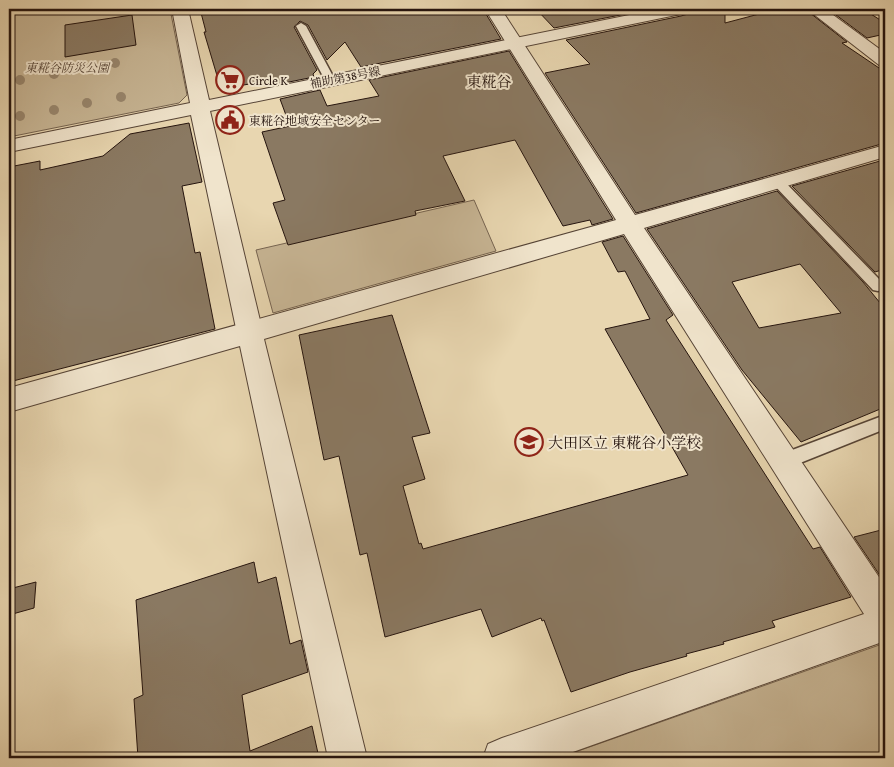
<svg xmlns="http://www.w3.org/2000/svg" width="894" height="767" font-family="'Gentium Book Plus','Noto Serif JP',serif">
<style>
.green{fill:#c7b594;stroke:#766451}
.building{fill:#8a7962;stroke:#25140e;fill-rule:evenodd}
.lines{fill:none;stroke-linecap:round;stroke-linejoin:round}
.service-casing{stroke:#564436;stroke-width:3}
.minor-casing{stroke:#564436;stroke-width:2}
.tertiary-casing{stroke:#564436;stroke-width:2}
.service{fill:#f0e4cc;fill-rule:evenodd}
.minor{fill:#f0e4cc;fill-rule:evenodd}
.tertiary{fill:#f0e4cc;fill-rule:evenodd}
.tree{fill:#98866d}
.labels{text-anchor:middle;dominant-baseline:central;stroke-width:4;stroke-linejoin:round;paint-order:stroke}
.far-park-label{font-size:12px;font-style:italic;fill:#564436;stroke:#f0e4cc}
.far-street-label{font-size:12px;fill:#25140e;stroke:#f0e4cc}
.far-poi-label{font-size:12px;fill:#25140e;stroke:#f0e4cc;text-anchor:start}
.far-quarter-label{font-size:15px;fill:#25140e;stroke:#f0e4cc}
.poi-label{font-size:15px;fill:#25140e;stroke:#f0e4cc;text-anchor:start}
</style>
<rect width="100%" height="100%" fill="#e8d6b0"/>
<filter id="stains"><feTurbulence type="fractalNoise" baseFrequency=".004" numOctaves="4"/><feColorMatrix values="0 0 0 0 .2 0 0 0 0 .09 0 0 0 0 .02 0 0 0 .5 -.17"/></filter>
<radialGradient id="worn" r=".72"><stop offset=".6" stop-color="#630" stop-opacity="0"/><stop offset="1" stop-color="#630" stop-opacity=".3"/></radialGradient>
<g class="green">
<polygon points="9,9 170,9 187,95 179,103 9,137"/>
<polygon points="474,200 496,251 273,313 256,250"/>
<polygon points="885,643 885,758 558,758 598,744"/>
</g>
<g class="building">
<polygon points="200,9 483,9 501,39 361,67 345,42 327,60 308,25 300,21 294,27 317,70 313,74 314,77 274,85 272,80 221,89 204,32 206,32"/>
<polygon points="536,9 651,9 554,28"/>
<polygon points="691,9 725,9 725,23 778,9 805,9 847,42 842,43 885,72 885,143 636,213 545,73 590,64 566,40 681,16 688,14"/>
<polygon points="828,9 863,9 885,23 885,34 867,38"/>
<polygon points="132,15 136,45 65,57 65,25"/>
<polygon points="509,51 613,219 592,225 590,220 563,226 515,140 443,156 465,201 415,211 416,215 288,245 273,203 285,200 262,132 290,126 280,99 320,90 327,106 379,96 369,80"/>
<polygon points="189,123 202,182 182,186 195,253 200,252 215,329 9,382 9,167 40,161 40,170 103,156 130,134"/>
<polygon points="880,161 885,165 885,269 875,272 792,186"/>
<path d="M 777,191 L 863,282 L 885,309 L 885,407 L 801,442 L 742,370 L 647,229 ZM 800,264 L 841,313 L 759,328 L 732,282 Z"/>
<polygon points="623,236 673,315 666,320 813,549 820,547 851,597 772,621 775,627 723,642 724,644 686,654 687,656 630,672 571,692 544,620 542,621 541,618 492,637 481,609 385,637 367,553 360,555 339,456 324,460 299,335 392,315 430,433 412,437 425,479 403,486 419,544 421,543 423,549 688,475 605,329 650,319 625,271 618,272 602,242"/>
<polygon points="885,529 885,583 854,537"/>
<polygon points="254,562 258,583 276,577 290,644 301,640 308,672 242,695 250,751 312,726 319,758 138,758 134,699 143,695 136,600"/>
<polygon points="36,582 34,608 9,615 9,589"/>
</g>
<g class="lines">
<defs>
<g id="service">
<polygon points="301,23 306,26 335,80 334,82 326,82 325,80 296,26"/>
<polygon points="778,178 782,179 879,279 885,277 885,289 878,291 873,290 774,185 772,182"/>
<polygon points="885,415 885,429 785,469 779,467 776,461 779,455"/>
</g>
<polygon id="minor" points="485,9 501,9 635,215 885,145 885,157 644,228 885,586 885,641 556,758 483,758 488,744 502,738 864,614 624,234 264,339 367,758 328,758 240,346 9,412 9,388 616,220"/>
<g id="tertiary">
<polygon points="172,9 188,9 209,100 659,9 689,9 687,12 681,14 210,111 263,333 259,340 250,343 241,340 237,333 191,115 9,152 9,140 190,103"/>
<polygon points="807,9 825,9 885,53 885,66 879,65"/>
</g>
</defs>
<use href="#service" class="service-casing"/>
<use href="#minor" class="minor-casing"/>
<use href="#tertiary" class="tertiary-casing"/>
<use href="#service" class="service"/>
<use href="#minor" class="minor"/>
<use href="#tertiary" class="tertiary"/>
</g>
<g class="tree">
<circle cx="115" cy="63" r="5"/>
<circle cx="85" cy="68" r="5"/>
<circle cx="54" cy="74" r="5"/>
<circle cx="20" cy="80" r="5"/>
<circle cx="121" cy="97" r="5"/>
<circle cx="87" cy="103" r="5"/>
<circle cx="54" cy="110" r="5"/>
<circle cx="20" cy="116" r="5"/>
</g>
<defs>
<symbol id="supermarket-ring" viewBox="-11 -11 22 22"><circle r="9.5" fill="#f0e4cc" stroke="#8f2418" stroke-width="1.5"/><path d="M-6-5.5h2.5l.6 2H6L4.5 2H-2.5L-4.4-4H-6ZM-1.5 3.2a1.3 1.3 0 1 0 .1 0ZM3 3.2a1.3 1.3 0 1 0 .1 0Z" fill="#8f2418"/></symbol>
<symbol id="civic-ring" viewBox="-11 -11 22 22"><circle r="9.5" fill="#f0e4cc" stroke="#8f2418" stroke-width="1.5"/><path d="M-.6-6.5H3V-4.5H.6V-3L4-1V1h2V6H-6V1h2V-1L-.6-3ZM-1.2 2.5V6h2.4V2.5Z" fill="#8f2418"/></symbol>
<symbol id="school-ring" viewBox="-11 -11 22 22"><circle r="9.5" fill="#f0e4cc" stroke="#8f2418" stroke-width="1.5"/><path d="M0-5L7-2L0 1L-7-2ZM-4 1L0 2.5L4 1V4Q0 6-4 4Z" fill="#8f2418"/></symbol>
</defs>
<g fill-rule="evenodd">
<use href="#supermarket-ring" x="214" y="64" width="32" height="32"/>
<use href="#civic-ring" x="214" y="104" width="32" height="32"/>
<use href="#school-ring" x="513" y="426" width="32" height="32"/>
</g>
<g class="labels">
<g class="far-park-label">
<text x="67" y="67">東糀谷防災公園</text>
</g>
<g class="far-street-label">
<text transform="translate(345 77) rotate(-11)">補助第38号線</text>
</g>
<g class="far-poi-label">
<text x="249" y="80">Circle K</text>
<text x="249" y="120">東糀谷地域安全センター</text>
</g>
<g class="far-quarter-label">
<text x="489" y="81">東糀谷</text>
</g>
<g class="poi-label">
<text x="548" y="442">大田区立 東糀谷小学校</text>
</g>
</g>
<rect width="894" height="767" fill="none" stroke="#e8d6b0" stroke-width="30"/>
<rect x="10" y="10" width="874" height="747" fill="none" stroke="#25140e" stroke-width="2.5"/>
<rect x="15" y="15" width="864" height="737" fill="none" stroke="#25140e"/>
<rect width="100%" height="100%" filter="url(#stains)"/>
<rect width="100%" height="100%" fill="url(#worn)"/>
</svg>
